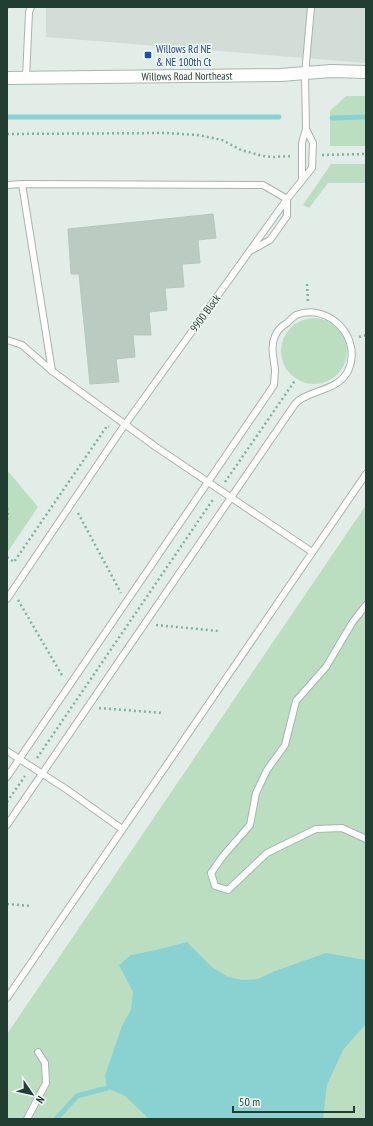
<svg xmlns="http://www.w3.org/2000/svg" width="373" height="1126" font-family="'PT Sans Narrow',sans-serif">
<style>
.built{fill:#d1ddd6}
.green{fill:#bbdec0}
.water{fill:#8ad2d2}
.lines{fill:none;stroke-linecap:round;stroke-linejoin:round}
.stream{stroke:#8ad2d2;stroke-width:5}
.building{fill:#bbcbc2;stroke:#b5c7bd}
.service-casing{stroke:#a5b5ad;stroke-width:8}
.secondary-casing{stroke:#a1b9ad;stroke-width:14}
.path{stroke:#83b19c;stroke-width:2.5;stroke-dasharray:2 3;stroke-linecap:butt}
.service{stroke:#fff;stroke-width:6}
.secondary{stroke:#fff;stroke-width:12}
.transit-dot{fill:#1a4fb4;stroke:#f3f9f5;stroke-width:1.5}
.labels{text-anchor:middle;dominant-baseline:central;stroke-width:3;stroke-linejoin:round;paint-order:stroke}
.transit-label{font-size:11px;fill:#164399;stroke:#f3f9f5;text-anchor:start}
.street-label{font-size:11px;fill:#223e33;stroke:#f3f9f5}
</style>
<rect width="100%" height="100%" fill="#e3ede7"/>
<polygon class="built" points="46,7 366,7 366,63 46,37"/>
<g class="green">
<polygon points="346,96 366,96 366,146 330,146 330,111"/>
<polygon points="331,164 366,164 366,183 328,183 309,208 303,205"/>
<circle cx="314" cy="351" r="33"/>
<polygon points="7,470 38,507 7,553"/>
<polygon points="366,505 366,1119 7,1119 7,1034"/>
</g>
<polygon class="water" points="187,942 212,967 228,977 242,980 258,979 275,971 326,953 366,960 366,1024 343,1050 327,1085 323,1119 149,1119 125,1096 107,1088 105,1075 122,1026 131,1010 133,992 119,965 131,955 156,950"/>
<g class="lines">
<g class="stream">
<polyline points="7,117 279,117"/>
<polyline points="332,118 366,117"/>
<polyline points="56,1119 77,1096 107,1088"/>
</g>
</g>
<polygon class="building" points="213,214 216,238 198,240 200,263 182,264 184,287 165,288 167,310 149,312 151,335 133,335 135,357 116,359 119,382 90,384 79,274 71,274 68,229"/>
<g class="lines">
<defs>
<g id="service">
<polyline points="26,78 29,12 31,7"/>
<polyline points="302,179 302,143 306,129"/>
<polyline points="22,184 52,371"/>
<polyline points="7,185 22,184 263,185 287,199"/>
<polyline points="252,250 270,240 287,216 287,199"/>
<polyline points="7,340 22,345 52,371 156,447 312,552"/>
<polyline points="7,599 119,433 287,199 312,168 313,143 306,129 305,74 311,7"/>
<polyline points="366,605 352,623 326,667 296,701 285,745 267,770 256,793 250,825 223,856 211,873 215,886 228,890 267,853 316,829 342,828 366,839"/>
<polyline points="7,751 66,789 122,829"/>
<path d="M 7,777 L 274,385 C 274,380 275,375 275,370 C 274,359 270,347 275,336 C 277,331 282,326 287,323 C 290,320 293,317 296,315 C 330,302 363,339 348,371 C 339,388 320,389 305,397 C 301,398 298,401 295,404 L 7,825"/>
<polyline points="7,998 366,474"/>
<polyline points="27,1119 46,1083 45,1063 38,1052"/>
</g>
<g id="secondary">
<path id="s1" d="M 7,78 L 281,75 L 331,71 L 366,72"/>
</g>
</defs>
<use href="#service" class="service-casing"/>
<use href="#secondary" class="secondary-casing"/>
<g class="path">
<polyline points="7,8 8,7"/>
<polyline points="7,134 165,133 198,135 222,140 241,150 263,156 273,157 291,156"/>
<polyline points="322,155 366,154"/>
<polyline points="307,284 308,302"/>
<polyline points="359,337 366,335"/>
<polyline points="225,482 296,379"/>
<polyline points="7,508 8,512 7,522"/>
<polyline points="78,513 121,593"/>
<polyline points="7,557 14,562 107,426 109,427"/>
<polyline points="18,600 63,677"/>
<polyline points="156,625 219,631"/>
<polyline points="99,708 163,713"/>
<polyline points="37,758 214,498"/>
<polyline points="7,802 25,776"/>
<polyline points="7,904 31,906"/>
</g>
<use href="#service" class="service"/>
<use href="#secondary" class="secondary"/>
</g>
<rect class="transit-dot" x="144" y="51" width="8" height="8" rx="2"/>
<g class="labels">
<g class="transit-label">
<text x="156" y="49">Willows Rd NE<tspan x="156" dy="13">&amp; NE 100th Ct</tspan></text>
</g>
<g class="street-label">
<text stroke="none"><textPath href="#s1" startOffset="180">Willows Road Northeast</textPath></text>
<text transform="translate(205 313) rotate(-54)">9900 Block</text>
</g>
</g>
<rect width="373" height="1126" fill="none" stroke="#223e33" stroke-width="16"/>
<g transform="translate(32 1094) rotate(124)" stroke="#f3f9f5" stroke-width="3" paint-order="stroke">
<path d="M0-3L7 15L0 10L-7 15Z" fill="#223e33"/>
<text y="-6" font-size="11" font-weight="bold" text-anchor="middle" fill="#223e33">N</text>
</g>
<path d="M233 1106v6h121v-6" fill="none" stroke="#223e33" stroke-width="2"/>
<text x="239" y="1106" font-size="12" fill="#223e33" stroke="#f3f9f5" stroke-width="3" paint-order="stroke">50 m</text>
</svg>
